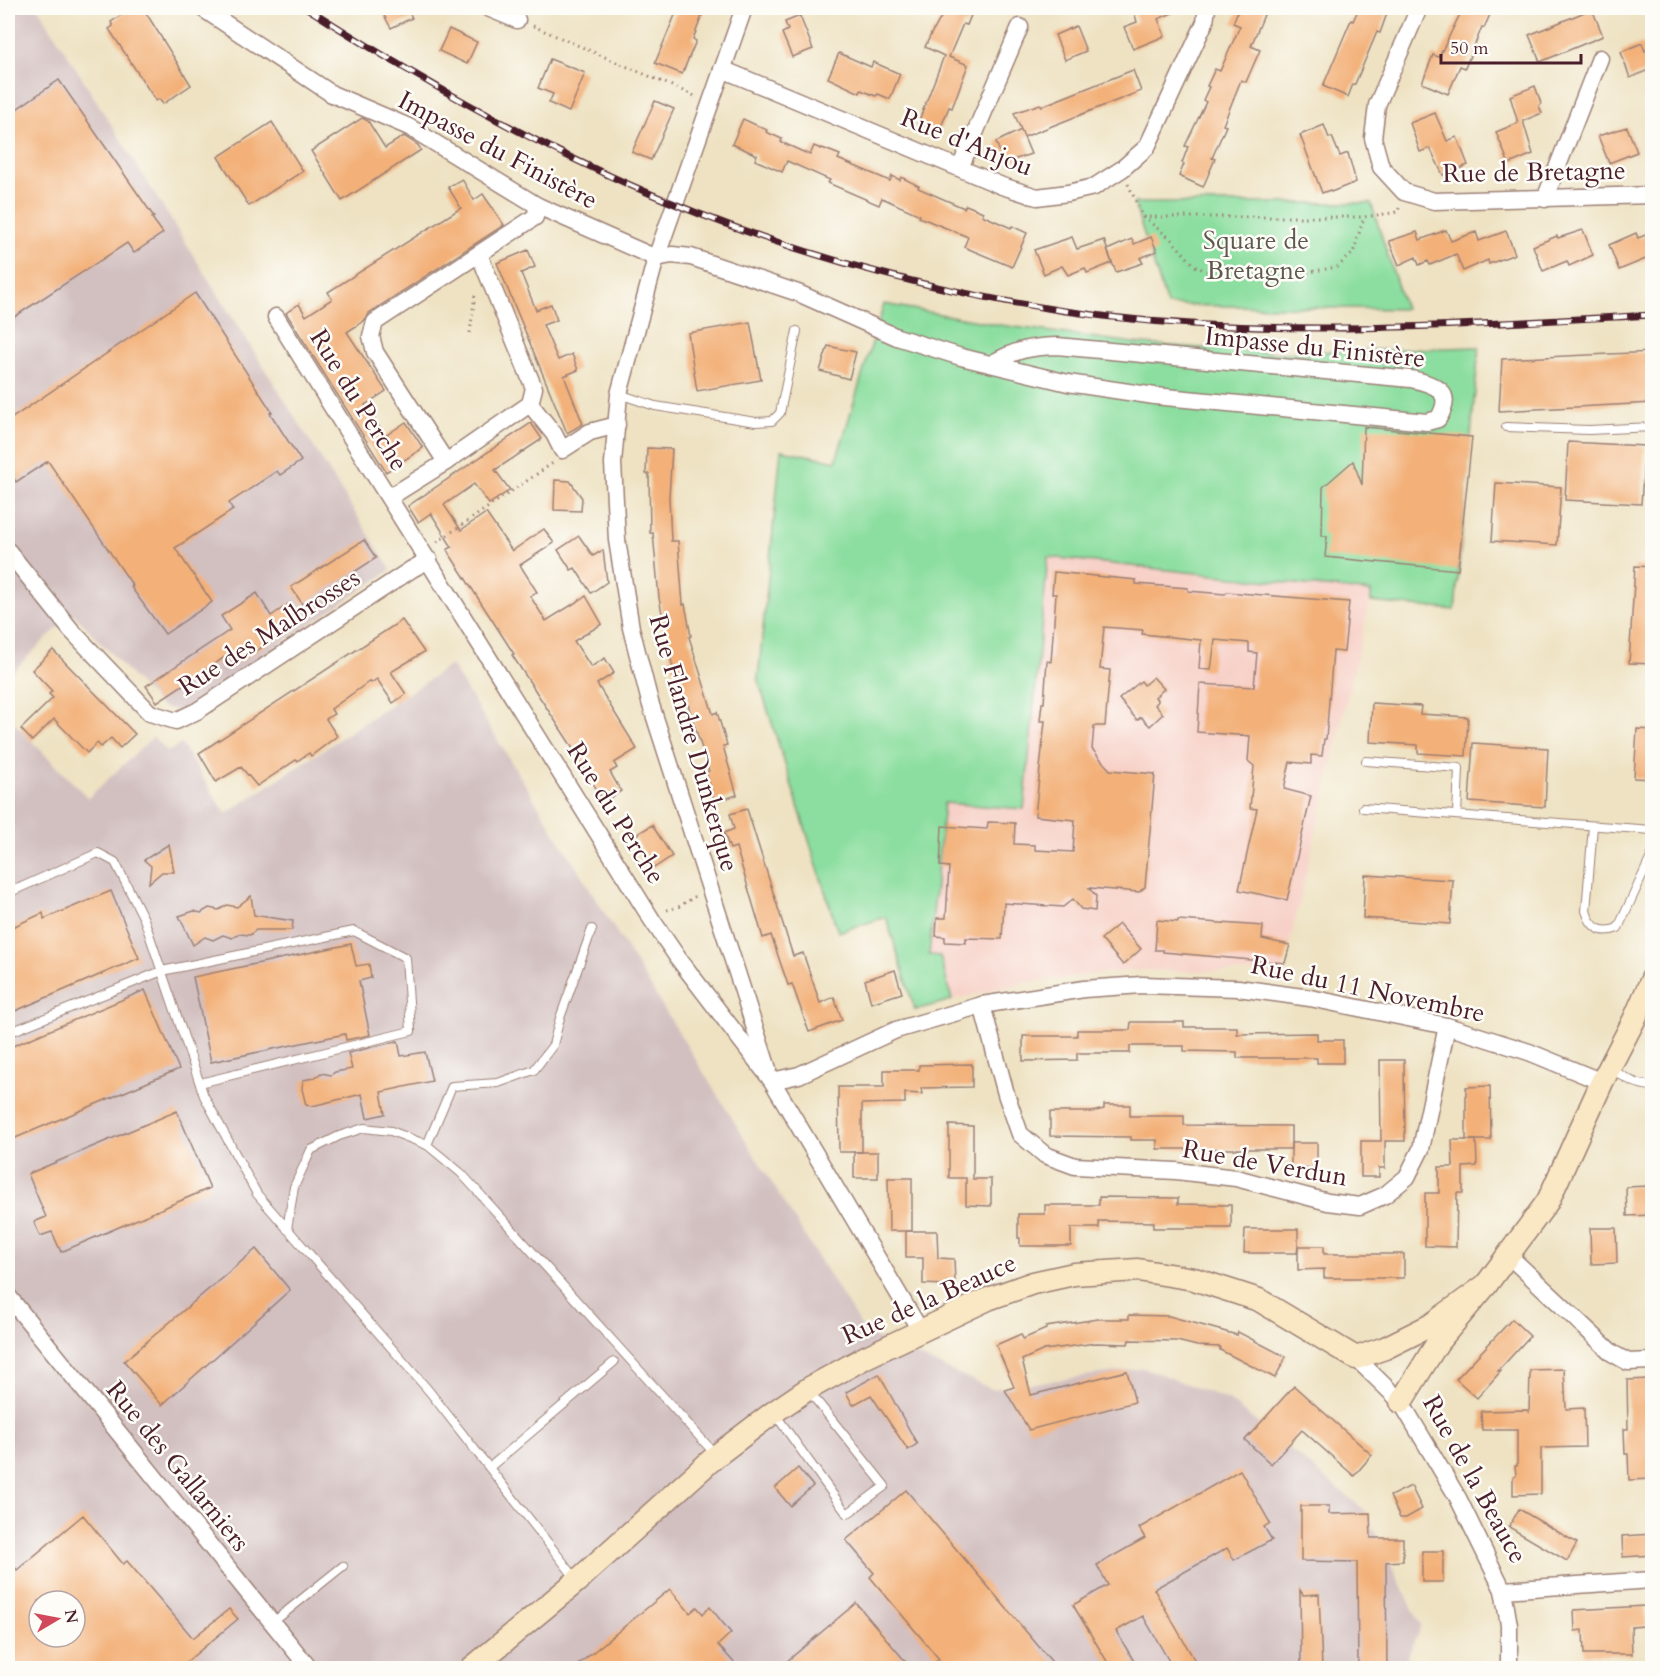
<svg xmlns="http://www.w3.org/2000/svg" width="1660" height="1676" font-family="Cardo,serif">
<style>
.built{fill:#f7d1c8}
.industrial{fill:#d2bfc0;fill-rule:evenodd}
.green{fill:#8bde9f;stroke:#6a7e65;stroke-width:1.5}
.building{fill:#f3b179;fill-rule:evenodd}
.lines{fill:none;stroke-linecap:round;stroke-linejoin:round}
.lane-casing{stroke:#9c8076;stroke-width:10}
.street-casing{stroke:#9c8076;stroke-width:19}
.secondary-casing{stroke:#9c8076;stroke-width:25}
.path{stroke:#9c8076;stroke-width:3;stroke-dasharray:1.5 4.5;stroke-linecap:butt}
.lane{stroke:#fff;stroke-width:8}
.street{stroke:#fff;stroke-width:16}
.secondary{stroke:#fae7c3;stroke-width:22}
.rail-casing{stroke:#4a1f2b;stroke-width:7}
.rail{stroke:#fdfcf7;stroke-width:4.5;stroke-dasharray:14;stroke-linecap:butt}
.labels{text-anchor:middle;dominant-baseline:central;stroke-width:5;stroke-linejoin:round;paint-order:stroke}
.street-label{font-size:26px;fill:#4a1f2b;stroke:#fdfcf7}
.park-label{font-size:26px;fill:#5e584e;stroke:#fdfcf7}
</style>
<rect width="100%" height="100%" fill="#fdfcf7"/>
<filter id="ink" filterUnits="userSpaceOnUse"><feTurbulence type="fractalNoise" baseFrequency=".0167" numOctaves="2"/><feDisplacementMap in="SourceGraphic" scale="12" xChannelSelector="R" yChannelSelector="G"/><feConvolveMatrix kernelMatrix="1 2 1 2 8 2 1 2 1" color-interpolation-filters="sRGB"/></filter>
<filter id="wash" filterUnits="userSpaceOnUse"><feTurbulence type="fractalNoise" baseFrequency=".008" numOctaves="4" result="noise"/><feDisplacementMap in="SourceGraphic" scale="24" xChannelSelector="R" yChannelSelector="G"/><feGaussianBlur stdDeviation="1.35" result="paint"/><feColorMatrix in="noise" values="0 0 0 0 0 0 0 0 0 0 0 0 0 0 0 0 0 1.4 0 .05"/><feComposite in="paint" operator="in"/></filter>
<g filter="url(#wash)">
<rect width="100%" height="100%" fill="#eee2c2"/>
<polygon class="built" points="1048,557 1372,592 1282,976 1247,972 1130,970 1027,982 952,1000 940,957 929,955 944,803 1024,809"/>
<g class="industrial">
<polygon points="8,8 38,8 391,570 180,711 161,707 74,614 52,633 8,676"/>
<path d="M 451,665 L 865,1333 L 992,1389 L 1144,1368 L 1229,1400 L 1363,1509 L 1421,1625 L 1403,1668 L 8,1668 L 8,717 L 88,798 L 153,737 L 168,752 L 181,744 L 226,814 ZM 39,1601 L 75,1601 L 75,1637 L 39,1637 Z"/>
</g>
<g class="green">
<polygon points="1134,203 1371,203 1405,309 1167,305"/>
<polygon points="884,304 1000,325 1141,344 1278,353 1479,347 1455,610 1371,602 1371,592 1048,557 1024,809 944,803 929,955 940,956 952,1000 915,1010 886,917 838,932 758,679 781,450 836,461"/>
</g>
<g id="blocks">
<g class="building">
<polygon points="132,8 143,8 191,85 163,104 159,99 156,101 109,29 113,26 111,22"/>
<polygon points="380,8 407,8 412,18 391,28"/>
<polygon points="678,8 705,8 693,39 696,41 682,74 655,63"/>
<polygon points="946,8 974,8 967,25 963,24 949,57 968,65 952,108 949,107 939,132 918,123 944,56 925,47 933,30 934,30"/>
<polygon points="1133,8 1184,8 1158,19 1165,36 1133,49 1124,27 1137,22"/>
<polygon points="1239,8 1265,8 1263,14 1264,15 1251,46 1260,50 1246,82 1241,80 1223,125 1226,126 1212,158 1215,159 1203,187 1179,176 1184,164 1182,163 1188,147 1185,146 1206,102 1203,100 1209,87 1207,86 1215,69 1220,71 1240,26 1233,23"/>
<polygon points="1359,8 1389,8 1380,33 1377,32 1355,84 1353,84 1348,97 1323,86 1351,20 1353,21"/>
<polygon points="1463,8 1493,8 1484,28 1482,27 1465,68 1460,66 1448,94 1422,83 1433,55 1439,57"/>
<polygon points="1592,9 1603,36 1540,62 1529,35"/>
<polygon points="800,16 813,49 792,57 782,33 788,30 785,22"/>
<polygon points="1076,26 1086,51 1065,60 1055,35"/>
<polygon points="449,29 477,42 467,64 439,51"/>
<polygon points="1642,43 1645,51 1647,50 1653,68 1630,78 1621,52"/>
<polygon points="839,53 871,67 873,62 900,74 890,99 878,94 876,96 861,90 860,93 828,78"/>
<polygon points="550,59 585,73 569,112 549,103 553,94 538,88"/>
<polygon points="1133,70 1141,91 1024,137 1014,113 1040,104 1042,106"/>
<polygon points="59,80 154,217 152,218 163,233 134,253 127,243 8,321 8,115"/>
<polygon points="1535,86 1541,103 1539,106 1542,113 1523,121 1533,154 1509,164 1496,132 1518,123 1510,96"/>
<polygon points="655,101 674,109 651,160 632,152"/>
<polygon points="1435,113 1447,141 1457,137 1468,165 1443,175 1430,148 1420,152 1410,123"/>
<polygon points="362,118 368,121 385,148 404,136 418,145 421,150 342,201 311,151"/>
<polygon points="743,119 767,130 766,132 782,139 781,142 810,155 814,146 821,149 822,148 840,155 838,159 890,181 892,176 900,180 901,177 919,186 918,188 964,208 966,205 983,212 982,215 1011,228 1012,226 1027,233 1012,267 964,247 968,237 919,217 920,215 882,198 879,205 828,183 830,180 787,161 782,172 755,160 757,155 732,144"/>
<polygon points="272,122 303,171 249,206 218,157"/>
<polygon points="1324,125 1329,138 1332,137 1340,156 1348,153 1356,182 1331,192 1330,190 1322,193 1300,135"/>
<polygon points="1627,127 1637,152 1609,163 1598,136"/>
<polygon points="1021,130 1031,154 1004,163 996,142"/>
<polygon points="462,179 474,200 483,194 504,225 369,313 364,321 347,332 386,391 365,405 385,436 406,422 423,448 386,472 286,313 299,304 306,316 332,299 328,292 461,208 448,187"/>
<polygon points="1446,230 1451,241 1476,232 1479,241 1506,231 1515,254 1489,264 1488,260 1463,271 1456,254 1430,265 1428,261 1419,265 1416,257 1399,265 1389,241 1417,232 1420,240"/>
<polygon points="1583,230 1593,255 1569,266 1567,261 1543,271 1533,246 1557,236 1558,238"/>
<polygon points="1653,232 1653,256 1619,270 1609,245 1636,233 1638,238"/>
<polygon points="1072,237 1077,249 1104,240 1112,263 1087,273 1085,268 1068,275 1062,266 1044,274 1034,250"/>
<polygon points="1151,237 1157,251 1140,258 1143,263 1116,272 1107,250 1132,239 1134,244"/>
<polygon points="528,250 535,267 521,273 536,310 551,304 557,320 543,325 558,360 572,354 578,370 564,376 583,424 567,433 497,263"/>
<polygon points="195,293 272,412 270,413 301,461 280,475 277,471 229,503 233,510 175,548 212,602 165,634 131,587 133,586 48,461 16,482 8,470 8,421"/>
<polygon points="750,322 761,380 697,391 688,333"/>
<polygon points="828,346 856,352 849,379 820,371"/>
<polygon points="1653,352 1653,403 1499,411 1502,359"/>
<polygon points="531,423 542,439 495,470 510,490 489,504 474,484 444,505 461,530 486,513 512,551 544,529 554,543 520,565 537,592 530,596 546,621 586,596 602,624 574,641 591,667 605,658 614,673 597,684 637,749 614,763 617,768 610,772 621,791 604,802 569,742 512,655 514,654 447,550 452,547 431,513 418,522 408,506"/>
<polygon points="1364,427 1472,437 1458,570 1325,557 1327,536 1322,536 1323,487 1353,461 1362,485"/>
<polygon points="1568,442 1645,446 1641,504 1565,500"/>
<polygon points="647,448 672,449 669,497 671,541 678,541 683,605 685,604 691,636 689,637 713,714 717,712 727,745 723,746 737,795 715,802 706,772 709,771 687,701 684,702 672,664 659,598 653,533 650,533 649,474 646,474"/>
<polygon points="555,480 570,481 582,498 581,511 554,510"/>
<polygon points="1496,483 1561,487 1557,545 1492,541"/>
<polygon points="579,536 593,556 603,550 607,582 591,593 575,568 571,570 558,550"/>
<polygon points="364,540 376,558 303,605 291,587"/>
<polygon points="1635,566 1653,567 1653,664 1629,663"/>
<polygon points="1054,572 1136,580 1136,584 1188,588 1188,591 1225,594 1227,592 1349,602 1344,652 1333,651 1326,739 1324,739 1322,756 1311,755 1311,764 1290,762 1284,789 1311,796 1287,900 1239,890 1257,809 1250,808 1254,766 1248,761 1250,736 1197,732 1200,684 1254,687 1257,653 1249,652 1249,643 1215,640 1211,670 1199,669 1201,640 1142,634 1143,630 1104,627 1100,669 1110,670 1105,726 1094,726 1092,749 1110,770 1155,774 1145,887 1139,892 1089,888 1096,896 1095,911 1081,909 1073,899 1063,907 1004,903 1002,939 966,938 966,943 945,942 945,937 936,936 937,918 946,918 949,867 940,866 942,826 987,829 988,822 1015,823 1014,844 1035,845 1035,850 1073,852 1075,820 1035,816 1045,721 1040,721 1042,703 1044,703 1047,661 1051,662 1056,594 1052,594"/>
<polygon points="257,593 271,616 290,603 302,621 238,663 231,653 157,702 146,686 230,630 221,616"/>
<polygon points="402,620 424,652 391,672 406,694 393,703 377,679 371,683 370,681 331,709 334,714 326,719 337,736 311,756 309,753 297,761 296,760 257,786 241,767 216,782 199,753"/>
<polygon points="53,650 135,734 120,748 111,738 101,747 97,743 87,753 54,719 32,741 21,729 53,698 49,694 52,691 32,670"/>
<polygon points="1153,677 1164,689 1155,697 1158,701 1155,705 1163,714 1150,726 1141,717 1137,720 1119,699 1141,681 1144,685"/>
<polygon points="1372,703 1421,706 1420,714 1468,717 1466,756 1418,753 1418,745 1370,742"/>
<polygon points="1637,729 1653,730 1653,779 1634,778"/>
<polygon points="1473,743 1548,748 1545,807 1469,802"/>
<polygon points="747,809 793,956 803,953 820,1003 834,997 842,1020 809,1032 792,984 788,985 771,935 763,938 736,847 730,849 724,833 734,829 730,814"/>
<polygon points="652,825 672,856 654,868 634,836"/>
<polygon points="169,844 174,872 162,872 149,883 151,866 144,860"/>
<polygon points="1365,875 1453,880 1450,924 1363,918"/>
<polygon points="111,891 139,958 8,1014 8,929 43,913 44,919"/>
<polygon points="251,896 254,915 293,921 292,930 256,930 250,935 239,934 232,938 223,935 213,940 205,937 193,945 179,916 194,911 201,913 209,908 219,910 227,905 237,907"/>
<polygon points="1157,920 1178,922 1178,920 1263,926 1262,939 1290,945 1285,963 1163,952 1163,950 1155,950"/>
<polygon points="1119,924 1141,949 1123,965 1101,939"/>
<polygon points="351,944 356,966 369,964 371,978 359,981 370,1035 346,1040 345,1034 211,1062 193,977"/>
<polygon points="895,970 902,993 871,1003 865,980"/>
<polygon points="145,990 179,1069 13,1139 8,1127 8,1048"/>
<polygon points="1131,1022 1184,1022 1184,1027 1237,1027 1237,1034 1317,1033 1317,1040 1343,1040 1343,1063 1317,1063 1317,1058 1237,1058 1237,1052 1184,1051 1184,1046 1130,1046 1130,1053 1077,1053 1077,1060 1023,1061 1023,1036 1077,1036 1077,1030 1130,1030"/>
<polygon points="398,1041 401,1056 425,1052 432,1081 381,1092 385,1114 367,1118 362,1094 312,1106 306,1105 302,1089 303,1080 314,1078 321,1073 331,1075 335,1072 352,1069 348,1053"/>
<polygon points="1380,1060 1404,1060 1405,1141 1385,1141 1385,1168 1379,1168 1379,1177 1361,1177 1361,1141 1381,1141"/>
<polygon points="972,1064 972,1087 921,1088 922,1094 905,1093 905,1103 862,1104 862,1152 839,1152 838,1087 884,1087 884,1070 919,1070 919,1065"/>
<polygon points="1490,1086 1491,1140 1466,1140 1466,1087"/>
<polygon points="1104,1105 1130,1105 1130,1116 1184,1116 1184,1125 1291,1126 1291,1149 1157,1149 1157,1140 1131,1140 1131,1137 1050,1136 1050,1112 1092,1112 1104,1109"/>
<polygon points="177,1111 210,1188 61,1252 52,1232 40,1236 34,1222 46,1217 28,1174"/>
<polygon points="949,1125 973,1126 973,1179 991,1179 991,1206 966,1205 966,1178 949,1178"/>
<polygon points="1452,1140 1476,1140 1477,1166 1463,1167 1463,1193 1457,1193 1456,1247 1425,1246 1425,1193 1439,1193 1439,1167 1453,1167"/>
<polygon points="1291,1143 1317,1143 1317,1168 1291,1167"/>
<rect x="854" y="1152" width="24" height="26"/>
<polygon points="888,1178 912,1178 912,1231 889,1231"/>
<polygon points="1649,1186 1650,1197 1653,1197 1653,1215 1627,1216 1626,1187"/>
<polygon points="1099,1197 1178,1198 1178,1204 1231,1205 1231,1228 1153,1228 1154,1222 1099,1221 1099,1228 1071,1228 1071,1246 1020,1246 1020,1238 1018,1238 1018,1214 1045,1214 1045,1205 1099,1205"/>
<polygon points="1590,1228 1616,1228 1617,1263 1591,1264"/>
<polygon points="1245,1229 1298,1229 1298,1246 1324,1246 1324,1254 1404,1254 1404,1278 1324,1278 1324,1269 1298,1270 1298,1246 1297,1253 1244,1253"/>
<polygon points="906,1231 937,1231 938,1258 954,1259 955,1282 946,1282 946,1285 923,1284 923,1258 906,1258"/>
<polygon points="256,1249 290,1290 162,1405 124,1361"/>
<polygon points="1129,1315 1169,1316 1237,1335 1238,1332 1286,1357 1275,1378 1220,1350 1220,1347 1197,1346 1177,1341 1129,1340 1128,1344 1096,1343 1044,1350 1022,1360 1031,1395 1127,1371 1135,1402 1029,1430 1005,1390 1014,1387 996,1345 1021,1334 1023,1339 1046,1329 1046,1327 1098,1319 1129,1319"/>
<polygon points="1512,1319 1530,1336 1498,1371 1501,1371 1477,1398 1456,1379"/>
<polygon points="1564,1369 1566,1409 1584,1408 1585,1447 1541,1448 1541,1494 1513,1495 1513,1477 1516,1476 1515,1466 1517,1466 1517,1430 1482,1430 1481,1411 1527,1410 1529,1412 1530,1370"/>
<polygon points="879,1374 917,1444 908,1450 871,1395 853,1405 846,1392"/>
<polygon points="1649,1379 1650,1409 1648,1409 1653,1479 1629,1480 1628,1454 1625,1454 1624,1429 1628,1429 1627,1380"/>
<polygon points="1294,1386 1372,1455 1354,1476 1302,1430 1271,1464 1245,1440"/>
<polygon points="798,1468 813,1486 790,1506 775,1488"/>
<polygon points="1240,1470 1270,1523 1264,1527 1272,1540 1234,1560 1227,1548 1154,1589 1199,1668 1173,1668 1143,1616 1116,1631 1138,1668 1111,1668 1073,1605 1108,1585 1097,1565 1145,1538 1139,1528"/>
<polygon points="1411,1486 1422,1509 1406,1518 1400,1518 1390,1496"/>
<polygon points="906,1490 1057,1668 927,1668 939,1659 870,1577 874,1573 846,1540"/>
<polygon points="1301,1506 1329,1506 1329,1514 1370,1513 1371,1538 1403,1538 1403,1561 1386,1562 1387,1668 1358,1668 1357,1562 1301,1561"/>
<polygon points="1519,1509 1577,1543 1567,1561 1509,1527"/>
<path d="M 83,1515 L 123,1564 L 127,1561 L 193,1638 L 229,1609 L 238,1619 L 179,1668 L 8,1668 L 8,1559 L 17,1570 ZM 39,1601 L 75,1601 L 75,1637 L 39,1637 Z"/>
<polygon points="1653,1534 1653,1555 1623,1557 1622,1536"/>
<rect x="1422" y="1551" width="21" height="31"/>
<polygon points="670,1589 690,1613 697,1607 703,1614 710,1607 731,1633 718,1645 739,1668 574,1668"/>
<polygon points="1300,1590 1303,1595 1319,1594 1322,1668 1301,1668"/>
<polygon points="856,1603 911,1668 779,1668"/>
<polygon points="1645,1606 1646,1626 1631,1627 1632,1654 1584,1654 1583,1630 1575,1631 1574,1610"/>
</g>
</g>
</g>
<g filter="url(#ink)">
<use href="#blocks" fill-opacity="0" stroke="#9c8076" stroke-width="1.5"/>
<g class="lines">
<defs>
<g id="lane">
<polyline points="619,394 655,406 756,422 772,421 780,413 797,331"/>
<polyline points="1506,427 1589,430 1652,427"/>
<polyline points="1366,761 1459,768 1457,815"/>
<polyline points="1363,808 1652,830"/>
<path d="M 1593,826 L 1586,911 C 1591,927 1600,935 1618,928 L 1652,855"/>
<polyline points="8,893 98,853 115,862 144,919 204,1096 257,1194 429,1391 577,1580"/>
<polyline points="8,1033 162,971 354,931 406,958 411,1031 200,1083"/>
<path d="M 1610,1068 C 1624,1077 1635,1085 1652,1086"/>
<polyline points="427,1145 452,1086 498,1083 534,1070 553,1045 560,1018 592,929"/>
<polyline points="287,1229 294,1187 311,1150 339,1136 364,1128 391,1131 427,1145 461,1173 716,1455"/>
<polyline points="775,1414 847,1514 885,1486 808,1390"/>
<polyline points="490,1467 614,1362"/>
<polyline points="272,1623 343,1566"/>
</g>
<g id="street">
<path d="M 202,8 L 332,94 L 409,127 L 538,206 L 656,258 L 672,255 L 691,257 L 798,293 L 897,337 L 961,357 L 1068,383 L 1155,396 L 1427,422 L 1438,419 C 1456,391 1434,384 1411,379 L 1057,346 C 1029,347 1015,350 991,364"/>
<polyline points="488,8 517,20"/>
<polyline points="744,8 656,258 619,394 613,463 617,540 631,628 650,702 768,1069"/>
<polyline points="1419,8 1377,105 1373,138 1381,167 1404,192 1434,201 1652,195"/>
<polyline points="722,69 1002,186 1037,197 1068,193 1094,187 1122,169 1147,147 1205,22 1207,8"/>
<polyline points="960,168 1020,27"/>
<polyline points="1545,199 1600,58"/>
<polyline points="276,317 652,920 678,958 772,1081 920,1330"/>
<polyline points="530,404 554,434 562,450 590,432 617,425"/>
<polyline points="446,462 375,352 371,336 375,322 535,217 538,206"/>
<polyline points="390,497 446,462 530,404 534,388 479,254"/>
<polyline points="8,551 71,630 150,713 176,721 197,711 412,569 429,560"/>
<polyline points="982,1005 1006,1094 1020,1134 1045,1155 1075,1166 1176,1171 1236,1178 1328,1202 1360,1206 1385,1195 1407,1177 1421,1149 1447,1026"/>
<polyline points="772,1081 799,1075 896,1030 982,1005 1084,989 1142,985 1238,988 1310,998 1447,1026 1529,1052 1602,1082"/>
<polyline points="1508,1255 1612,1353 1628,1362 1652,1361"/>
<polyline points="8,1296 309,1668"/>
<polyline points="1356,1358 1401,1402 1458,1498 1503,1590 1509,1625 1509,1668"/>
<polyline points="1503,1590 1652,1580"/>
</g>
<g id="secondary">
<polyline points="1401,1402 1438,1342 1486,1285 1548,1201 1602,1082 1634,1020 1652,979"/>
<polyline points="472,1668 577,1581 716,1456 774,1412 808,1389 866,1357 988,1299 1033,1283 1074,1274 1138,1270 1194,1279 1259,1300 1356,1358 1385,1348 1431,1325 1486,1285"/>
</g>
</defs>
<use href="#lane" class="lane-casing"/>
<use href="#street" class="street-casing"/>
<use href="#secondary" class="secondary-casing"/>
<g class="path">
<polyline points="533,26 695,96"/>
<polyline points="1128,184 1143,217 1170,238 1195,266 1213,274 1299,274 1337,267 1353,253 1364,217"/>
<polyline points="1143,217 1364,217 1398,212 1399,208"/>
<polyline points="470,333 475,294"/>
<polyline points="437,542 553,463"/>
<polyline points="667,910 678,907 696,896"/>
</g>
<use href="#lane" class="lane"/>
<use href="#street" class="street"/>
<use href="#secondary" class="secondary"/>
<defs>
<path id="rail" d="M 307,8 C 410,74 517,135 630,185 C 808,264 1011,315 1206,325 C 1355,333 1504,323 1652,315"/>
</defs>
<use href="#rail" class="rail-casing"/>
<use href="#rail" class="rail"/>
</g>
</g>
<g class="labels">
<g class="street-label">
<text transform="translate(967 142) rotate(22)">Rue d'Anjou</text>
<text transform="translate(498 150) rotate(28)">Impasse du Finistère</text>
<text transform="translate(1534 172) rotate(-1)">Rue de Bretagne</text>
<text transform="translate(1315 347) rotate(6)">Impasse du Finistère</text>
<text transform="translate(359 400) rotate(58)">Rue du Perche</text>
<text transform="translate(269 632) rotate(-33)">Rue des Malbrosses</text>
<text transform="translate(694 743) rotate(74)">Rue Flandre Dunkerque</text>
<text transform="translate(616 813) rotate(58)">Rue du Perche</text>
<text transform="translate(1368 989) rotate(12)">Rue du 11 Novembre</text>
<text transform="translate(1265 1163) rotate(10)">Rue de Verdun</text>
<text transform="translate(929 1299) rotate(-24)">Rue de la Beauce</text>
<text transform="translate(178 1466) rotate(51)">Rue des Gallarniers</text>
<text transform="translate(1475 1479) rotate(61)">Rue de la Beauce</text>
</g>
<g class="park-label">
<text x="1256" y="240">Square de<tspan x="1256" dy="30">Bretagne</tspan></text>
</g>
</g>
<rect width="1660" height="1676" fill="none" stroke="#fdfcf7" stroke-width="30"/>
<g transform="translate(57 1619) rotate(80)"><circle r="28" fill="#fdfcf7" stroke="#b5a4a5" stroke-width="1.5"/>
<path d="M0-4.5L10 22L0 15L-10 22Z" fill="#d1495b"/>
<text y="-9" font-size="16" font-weight="bold" text-anchor="middle" fill="#4a1f2b">N</text>
</g>
<path d="M1441 54v9h140v-9" fill="none" stroke="#4a1f2b" stroke-width="3"/>
<text x="1450" y="54" font-size="18" fill="#4a1f2b" stroke="#fdfcf7" stroke-width="4.5" paint-order="stroke">50 m</text>
</svg>
